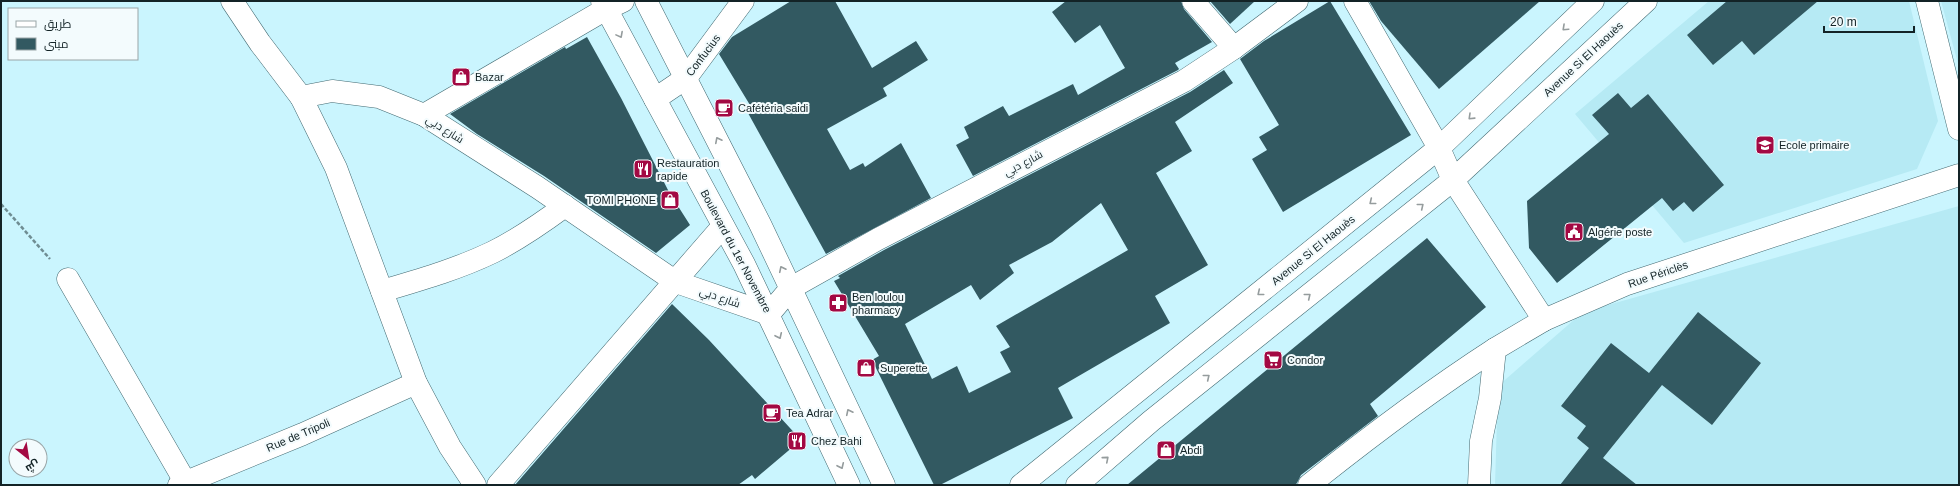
<svg xmlns="http://www.w3.org/2000/svg" width="1960" height="486" font-family="Helvetica,Cairo,sans-serif">
<style>
.built{fill:#b6eaf4}
.building{fill:#325961;fill-rule:evenodd}
.lines{fill:none;stroke-linecap:round;stroke-linejoin:round}
.street-casing{stroke:#436a72;stroke-width:23}
.secondary-casing{stroke:#436a72;stroke-width:23}
.path{stroke:#6f8d93;stroke-width:2.5;stroke-dasharray:4 2;stroke-linecap:butt}
.street{stroke:#fff;stroke-width:22}
.secondary{stroke:#fff;stroke-width:22}
.oneway{stroke:#959c9d}
.labels{text-anchor:middle;dominant-baseline:central;stroke-width:4;stroke-linejoin:round;paint-order:stroke}
.street-label{font-size:11px;fill:#132326;stroke:#f3fbfd}
.poi-label{font-size:11px;fill:#132326;stroke:#f3fbfd;text-anchor:start}
</style>
<rect width="100%" height="100%" fill="#caf5fe"/>
<g class="built">
<polygon points="1709,1 1909,1 1938,121 1917,169 1684,243 1575,114"/>
<polygon points="1941,1 1959,1 1959,67"/>
<polygon points="1959,206 1959,485 1495,485 1498,386 1583,312"/>
</g>
<g class="building">
<polygon points="791,1 835,1 872,68 916,41 928,60 883,88 887,96 827,129 850,170 863,163 865,167 901,143 931,198 826,254 748,113 753,110 719,54 732,37"/>
<polygon points="1066,1 1181,1 1184,9 1212,42 1175,63 1179,69 1178,70 973,176 956,145 969,138 964,127 1003,106 1009,116 1073,84 1078,95 1125,68 1100,25 1075,43 1052,12"/>
<polygon points="1210,1 1255,1 1230,24"/>
<polygon points="1330,1 1411,135 1283,212 1252,159 1267,150 1259,137 1279,125 1240,59 1264,41"/>
<polygon points="1369,1 1540,1 1439,89 1381,21"/>
<polygon points="1727,1 1818,1 1754,55 1742,41 1713,65 1687,35"/>
<polygon points="587,37 621,98 669,192 690,225 656,253 544,176 477,134 450,114 565,47 566,49"/>
<path d="M 1224,70 L 1233,83 L 1175,122 L 1192,151 L 1156,173 L 1208,265 L 1155,296 L 1170,323 L 1058,388 L 1073,418 L 940,485 L 934,485 L 872,360 L 879,356 L 834,281 L 840,278 L 838,276 L 884,250 L 1190,92 ZM 1101,203 L 1128,250 L 996,326 L 1010,347 L 1000,352 L 1011,372 L 969,393 L 957,366 L 932,379 L 905,324 L 971,285 L 980,300 L 1014,273 L 1009,265 L 1052,242 Z"/>
<polygon points="1618,93 1631,108 1648,94 1724,185 1693,212 1684,202 1673,211 1662,198 1557,283 1529,248 1527,201 1609,134 1592,115"/>
<polygon points="1427,238 1486,307 1370,404 1378,416 1301,475 1297,483 1295,485 1127,485"/>
<polygon points="672,304 709,340 801,440 755,479 752,475 738,485 515,485"/>
<polygon points="1698,312 1761,363 1712,425 1662,385 1603,458 1637,485 1560,485 1589,448 1577,438 1586,426 1561,406 1611,343 1649,373"/>
</g>
<g class="lines">
<defs>
<g id="street">
<polyline points="232,1 260,43 301,97 332,91 379,97 424,115 537,187 676,282 769,314 791,288 878,239 1184,81 1234,48 1297,1"/>
<polyline points="1193,1 1234,48"/>
<polyline points="1355,1 1439,148 1453,180 1544,320"/>
<polyline points="1927,1 1959,129"/>
<polyline points="301,97 336,168 416,383 450,447 475,485"/>
<polyline points="655,99 686,78 743,1"/>
<polyline points="424,115 606,9 623,1"/>
<polyline points="68,279 187,485"/>
<path d="M 382,291 C 419,280 458,269 493,252 C 519,239 542,223 565,206"/>
<polyline points="179,485 303,434 416,383"/>
<polyline points="498,485 723,226"/>
<polyline points="1021,485 1439,148 1593,1"/>
<polyline points="1077,485 1151,421 1453,180 1646,1"/>
<path d="M 1309,485 C 1369,437 1430,391 1495,349"/>
<polyline points="1479,485 1481,441 1490,398 1495,349 1544,320 1627,284 1959,175"/>
</g>
<g id="secondary">
<polyline points="602,1 744,264 849,485"/>
<polyline points="646,1 760,224 884,485"/>
</g>
</defs>
<use href="#street" class="street-casing"/>
<use href="#secondary" class="secondary-casing"/>
<polyline class="path" points="1,204 50,259"/>
<use href="#street" class="street"/>
<use href="#secondary" class="secondary"/>
</g>
<defs><path id="oneway-chevron" d="M-2-3.5L2.5 0L-2 3.5" fill="none" stroke-width="1.6" stroke-linecap="round" stroke-linejoin="round"/></defs>
<g class="oneway">
<use href="#oneway-chevron" transform="translate(1565 28) rotate(137)"/>
<use href="#oneway-chevron" transform="translate(620 35) rotate(62)"/>
<use href="#oneway-chevron" transform="translate(1471 117) rotate(136)"/>
<use href="#oneway-chevron" transform="translate(718 140) rotate(-117)"/>
<use href="#oneway-chevron" transform="translate(1372 202) rotate(141)"/>
<use href="#oneway-chevron" transform="translate(1421 206) rotate(-39)"/>
<use href="#oneway-chevron" transform="translate(782 269) rotate(-116)"/>
<use href="#oneway-chevron" transform="translate(1260 293) rotate(141)"/>
<use href="#oneway-chevron" transform="translate(1308 296) rotate(-39)"/>
<use href="#oneway-chevron" transform="translate(779 336) rotate(65)"/>
<use href="#oneway-chevron" transform="translate(1207 377) rotate(-39)"/>
<use href="#oneway-chevron" transform="translate(849 412) rotate(-116)"/>
<use href="#oneway-chevron" transform="translate(1106 459) rotate(-41)"/>
<use href="#oneway-chevron" transform="translate(841 466) rotate(65)"/>
</g>
<defs>
<symbol id="shop-square" viewBox="-11 -11 22 22"><rect x="-9" y="-9" width="18" height="18" rx="4" fill="#a30943" stroke="#f3fbfd"/><path d="M-5-2.5h2.3a2.7 3.5 0 0 1 5.4 0H5L5.5 6h-11ZM-1.5-2.5h3a1.5 2.3 0 0 0-3 0Z" fill="#fff"/></symbol>
<symbol id="cafe-square" viewBox="-11 -11 22 22"><rect x="-9" y="-9" width="18" height="18" rx="4" fill="#a30943" stroke="#f3fbfd"/><path d="M-5.5-4.5H6V0H3Q3 3.5 0 3.5H-2.5Q-5.5 3.5-5.5 0ZM3-3.2v2h1.7v-2ZM-6 4.5H4V6H-6Z" fill="#fff"/></symbol>
<symbol id="school-square" viewBox="-11 -11 22 22"><rect x="-9" y="-9" width="18" height="18" rx="4" fill="#a30943" stroke="#f3fbfd"/><path d="M0-5L7-2L0 1L-7-2ZM-4 1L0 2.5L4 1V4Q0 6-4 4Z" fill="#fff"/></symbol>
<symbol id="restaurant-square" viewBox="-11 -11 22 22"><rect x="-9" y="-9" width="18" height="18" rx="4" fill="#a30943" stroke="#f3fbfd"/><path d="M-5-6h1v4h1v-4h1v4h1v-4h1v5L-1.5 .5V6h-2V.5L-5-1ZM5-6V6H3V1.5H1.5Q1.5-4 5-6Z" fill="#fff"/></symbol>
<symbol id="civic-square" viewBox="-11 -11 22 22"><rect x="-9" y="-9" width="18" height="18" rx="4" fill="#a30943" stroke="#f3fbfd"/><path d="M-.6-6.5H3V-4.5H.6V-3L4-1V1h2V6H-6V1h2V-1L-.6-3ZM-1.2 2.5V6h2.4V2.5Z" fill="#fff"/></symbol>
<symbol id="pharmacy-square" viewBox="-11 -11 22 22"><rect x="-9" y="-9" width="18" height="18" rx="4" fill="#a30943" stroke="#f3fbfd"/><path d="M-2-6h4v4h4v4h-4v4h-4v-4h-4v-4h4Z" fill="#fff"/></symbol>
<symbol id="supermarket-square" viewBox="-11 -11 22 22"><rect x="-9" y="-9" width="18" height="18" rx="4" fill="#a30943" stroke="#f3fbfd"/><path d="M-6-5.5h2.5l.6 2H6L4.5 2H-2.5L-4.4-4H-6ZM-1.5 3.2a1.3 1.3 0 1 0 .1 0ZM3 3.2a1.3 1.3 0 1 0 .1 0Z" fill="#fff"/></symbol>
</defs>
<g fill-rule="evenodd">
<use href="#shop-square" x="450" y="66" width="22" height="22"/>
<use href="#cafe-square" x="713" y="97" width="22" height="22"/>
<use href="#school-square" x="1754" y="134" width="22" height="22"/>
<use href="#restaurant-square" x="632" y="158" width="22" height="22"/>
<use href="#shop-square" x="659" y="189" width="22" height="22"/>
<use href="#civic-square" x="1563" y="221" width="22" height="22"/>
<use href="#pharmacy-square" x="827" y="292" width="22" height="22"/>
<use href="#supermarket-square" x="1262" y="349" width="22" height="22"/>
<use href="#shop-square" x="855" y="357" width="22" height="22"/>
<use href="#cafe-square" x="761" y="402" width="22" height="22"/>
<use href="#restaurant-square" x="786" y="430" width="22" height="22"/>
<use href="#shop-square" x="1155" y="439" width="22" height="22"/>
</g>
<g class="labels">
<g class="street-label">
<text transform="translate(703 55) rotate(-53)">Confucius</text>
<text transform="translate(1583 59) rotate(-43)">Avenue Si El Haouès</text>
<text transform="translate(445 129) rotate(32)">شارع دبي</text>
<text transform="translate(1023 163) rotate(-28)">شارع دبي</text>
<text transform="translate(1313 250) rotate(-39)">Avenue Si El Haouès</text>
<text transform="translate(736 251) rotate(62)">Boulevard du 1er Novembre</text>
<text transform="translate(1658 274) rotate(-19)">Rue Périclès</text>
<text transform="translate(720 297) rotate(19)">شارع دبي</text>
<text transform="translate(298 435) rotate(-23)">Rue de Tripoli</text>
</g>
<g class="poi-label">
<text x="475" y="77">Bazar</text>
<text x="738" y="108">Cafétéria saidi</text>
<text x="1779" y="145">Ecole primaire</text>
<text x="657" y="163">Restauration<tspan x="657" dy="13">rapide</tspan></text>
<text x="656" y="200" text-anchor="end">TOMI PHONE</text>
<text x="1588" y="232">Algérie poste</text>
<text x="852" y="297">Ben loulou<tspan x="852" dy="13">pharmacy</tspan></text>
<text x="1287" y="360">Condor</text>
<text x="880" y="368">Superette</text>
<text x="786" y="413">Tea Adrar</text>
<text x="811" y="441">Chez Bahi</text>
<text x="1180" y="450">Abdi</text>
</g>
</g>
<rect width="1960" height="486" fill="none" stroke="#132326" stroke-width="4"/>
<rect x="8" y="8" width="130" height="52" fill="#f3fbfd" stroke="#99a5a7"/>
<rect x="16" y="21" width="20" height="6" fill="#ffffff" stroke="#99a5a7"/>
<text x="44" y="28" font-size="12" fill="#132326">طريق</text>
<rect x="16" y="38" width="20" height="12" fill="#325961" stroke="#99a5a7"/>
<text x="44" y="48" font-size="12" fill="#132326">مبنى</text>
<g transform="translate(28 458) rotate(150)"><circle r="19" fill="#f3fbfd" stroke="#99a5a7"/>
<path d="M0-3L7 15L0 10L-7 15Z" fill="#a30943"/>
<text y="-6" font-size="11" font-weight="bold" text-anchor="middle" fill="#132326">ش</text>
</g>
<path d="M1824 26v6h90v-6" fill="none" stroke="#132326" stroke-width="2"/>
<text x="1830" y="26" font-size="12" fill="#132326" stroke="#f3fbfd" stroke-width="3" paint-order="stroke">20 m</text>
</svg>
